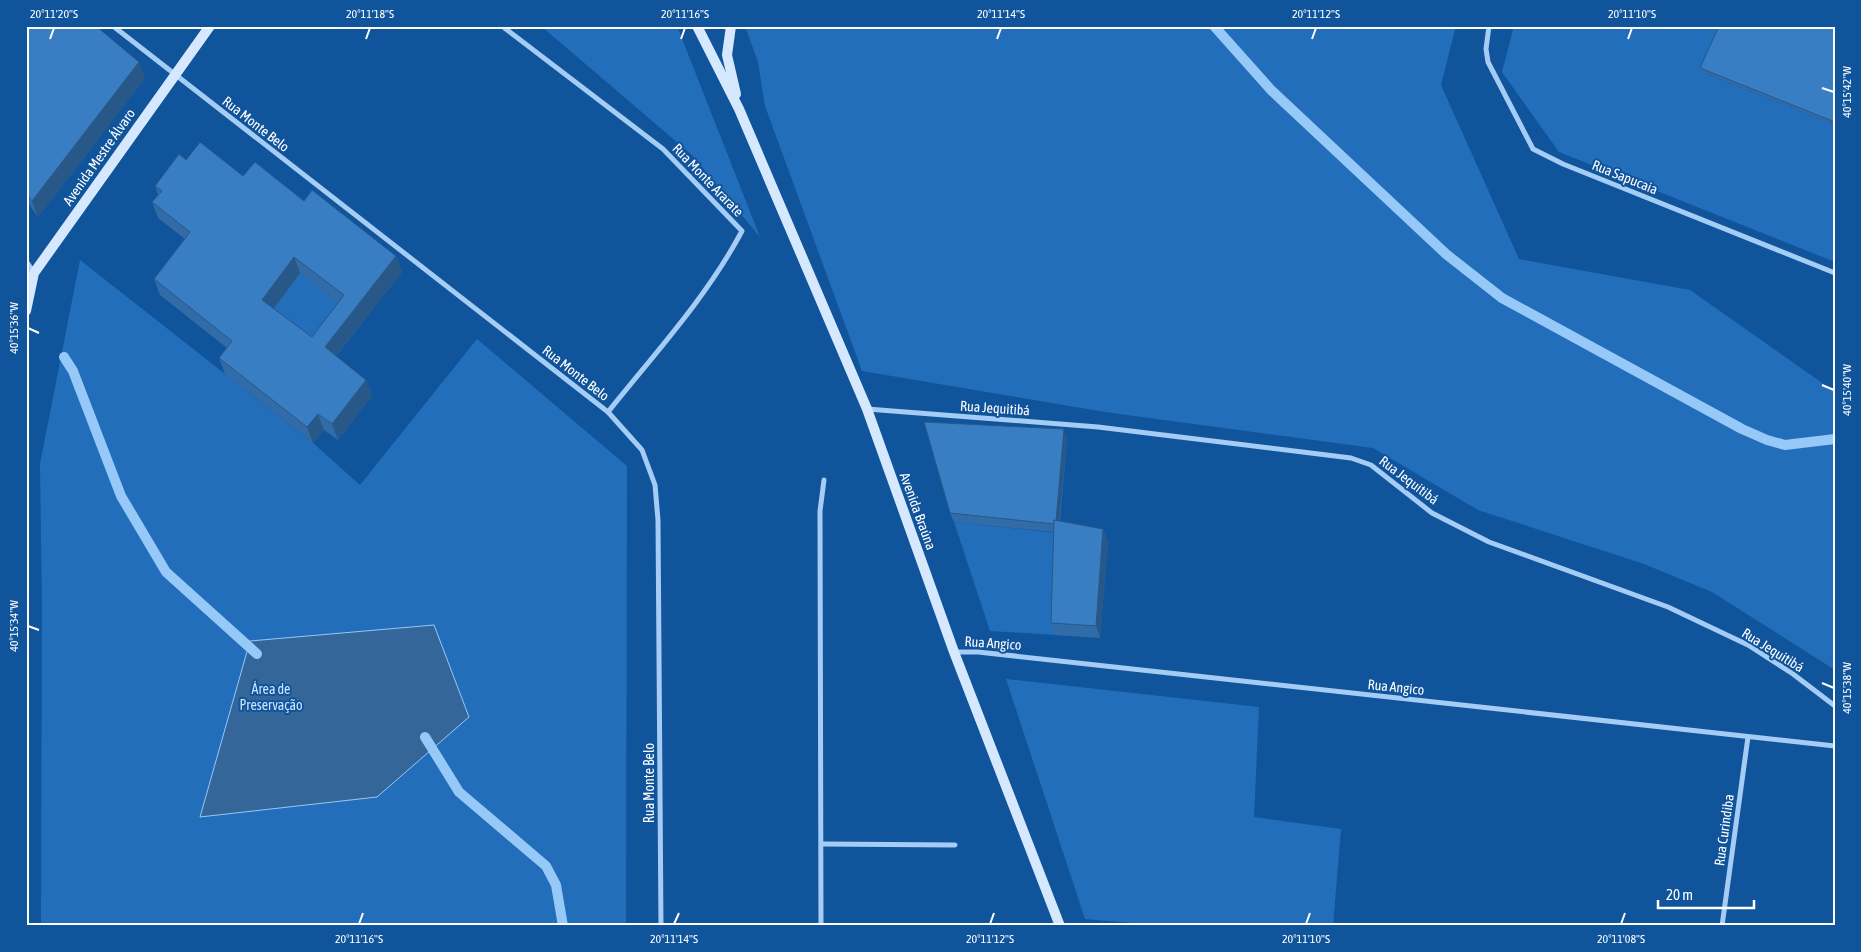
<svg xmlns="http://www.w3.org/2000/svg" width="1861" height="952" font-family="'Asap Condensed',sans-serif">
<style>
.green{fill:#236ebb}
.water{fill:#35669a;stroke:#96c8f8}
.lines{fill:none;stroke-linecap:round;stroke-linejoin:round}
.stream{stroke:#96c8f8;stroke-width:10}
.street{stroke:#a4ccf5;stroke-width:5}
.secondary{stroke:#d5e8fe;stroke-width:10}
.wall{fill:#316ca8;fill-rule:evenodd}
.shaded-wall{fill:#285888}
.building{fill:#397dc3;stroke:#285888;fill-rule:evenodd}
.ticks{fill:none;stroke:#fff;stroke-width:2}
.labels{text-anchor:middle;dominant-baseline:central;stroke-width:4;stroke-linejoin:round;paint-order:stroke}
.street-label{font-size:14px;fill:#fff;stroke:#10549c}
.park-label{font-size:14px;fill:#cde5fe;stroke:#10549c}
.neatline{fill:none;stroke:#fff;stroke-width:2}
.ticks-label{font-size:12px;text-anchor:middle;fill:#fff}
</style>
<rect width="100%" height="100%" fill="#10549c"/>
<g class="green">
<polygon points="541,26 677,26 760,237 692,155"/>
<polygon points="745,26 1456,26 1441,85 1519,259 1690,290 1835,392 1835,670 1712,592 1644,564 1478,510 1373,448 1105,412 862,371 765,106 758,62"/>
<polygon points="1514,26 1723,26 1702,72 1835,125 1835,262 1559,152 1502,72"/>
<polygon points="80,260 313,443 360,485 477,339 627,466 626,926 41,926 42,606 40,464"/>
<polygon points="300,273 350,311 317,353 268,316"/>
<polygon points="954,522 1058,533 1055,635 990,631"/>
<polygon points="1006,679 1259,707 1254,817 1341,829 1333,926 1170,926 1085,919"/>
</g>
<polygon class="water" points="434,625 469,717 377,797 200,817 250,641"/>
<g class="lines">
<g class="stream">
<polyline points="1214,26 1271,90 1446,254 1502,298 1742,429 1767,440 1785,445 1835,439"/>
<polyline points="64,357 73,371 121,496 166,572 257,654"/>
<polyline points="425,737 459,792 546,866 556,885 563,926"/>
</g>
<g class="street">
<polyline points="113,26 608,412 642,450 655,485 658,520 661,926"/>
<path d="M 502,26 L 663,149 L 742,231 C 707,297 655,353 608,412"/>
<polyline points="1489,26 1486,49 1488,62 1533,149 1563,164 1835,273"/>
<polyline points="26,261 34,273"/>
<polyline points="867,409 1098,427 1351,458 1371,465 1432,513 1489,542 1668,607 1748,645 1793,674 1835,706"/>
<polyline points="954,652 978,652 1835,746"/>
<polyline points="822,844 955,845"/>
<polyline points="821,926 820,511 824,480"/>
<polyline points="1722,926 1748,737"/>
</g>
<g class="secondary">
<polyline points="697,26 739,109 867,409 954,652 1060,926"/>
<polyline points="731,26 727,55 736,94"/>
<polyline points="26,311 34,273 210,26"/>
</g>
</g>
<g class="wall">
<polygon points="26,26 145,78 38,217 26,200"/>
<polygon points="1835,26 1835,125 1702,72 1700,68"/>
<path d="M 186,160 L 243,176 L 304,201 L 396,256 L 402,272 L 336,356 L 366,380 L 372,396 L 338,440 L 324,430 L 313,443 L 225,374 L 219,358 L 227,348 L 160,295 L 154,279 L 185,239 L 158,218 L 152,202 L 158,195 L 155,186 ZM 300,273 L 338,303 L 312,337 L 274,308 Z"/>
<polygon points="1067,438 1060,521 1103,529 1108,542 1100,638 1055,635 1051,623 1054,532 954,522 950,513"/>
</g>
<g class="shaded-wall">
<polygon points="139,62 145,78 38,217 32,201"/>
<polygon points="396,256 402,272 330,363 325,347"/>
<polygon points="294,257 300,273 268,316 262,300"/>
<polygon points="366,380 372,396 338,440 332,424"/>
<polygon points="318,414 324,430 313,443 307,427"/>
<polygon points="1064,429 1067,438 1058,533 1055,524"/>
<polygon points="1103,529 1108,542 1100,638 1096,626"/>
</g>
<g class="building">
<polygon points="26,26 96,26 139,62 32,201 26,193"/>
<polygon points="1719,26 1835,26 1835,122 1700,68"/>
<path d="M 200,142 L 243,176 L 255,162 L 304,201 L 312,190 L 396,256 L 325,347 L 366,380 L 332,424 L 318,414 L 307,427 L 219,358 L 232,341 L 154,279 L 190,232 L 152,202 L 162,191 L 155,186 L 179,154 L 186,160 ZM 294,257 L 344,295 L 312,337 L 262,300 Z"/>
<polygon points="924,422 1064,429 1056,521 1054,520 1054,524 950,513"/>
<polygon points="1054,520 1103,529 1096,626 1051,623"/>
</g>
<path class="ticks" d="M 50,39 L 54,28M 366,39 L 370,28M 681,39 L 685,28M 997,39 L 1001,28M 1312,39 L 1316,28M 1628,39 L 1632,28M 1822,88 L 1834,92M 28,328 L 39,333M 1822,385 L 1834,390M 28,626 L 39,630M 1822,683 L 1834,688M 359,924 L 363,913M 674,924 L 679,913M 990,924 L 994,913M 1306,924 L 1310,913M 1621,924 L 1625,913"/>
<g class="labels">
<g class="street-label">
<text transform="translate(256 124) rotate(38)">Rua Monte Belo</text>
<text transform="translate(99 157) rotate(-55)">Avenida Mestre Álvaro</text>
<text transform="translate(1625 177) rotate(22)">Rua Sapucaia</text>
<text transform="translate(708 180) rotate(46)">Rua Monte Ararate</text>
<text transform="translate(576 373) rotate(38)">Rua Monte Belo</text>
<text transform="translate(995 408) rotate(4)">Rua Jequitibá</text>
<text transform="translate(1409 480) rotate(37)">Rua Jequitibá</text>
<text transform="translate(918 511) rotate(70)">Avenida Braúna</text>
<text transform="translate(993 643) rotate(4)">Rua Angico</text>
<text transform="translate(1773 650) rotate(32)">Rua Jequitibá</text>
<text transform="translate(1396 687) rotate(6)">Rua Angico</text>
<text transform="translate(649 783) rotate(-90)">Rua Monte Belo</text>
<text transform="translate(1724 830) rotate(-82)">Rua Curindiba</text>
</g>
<g class="park-label">
<text x="271" y="689">Área de<tspan x="271" dy="16">Preservação</tspan></text>
</g>
</g>
<rect width="1861" height="952" fill="none" stroke="#10549c" stroke-width="55"/>
<path d="M1658 900v8h96v-8" fill="none" stroke="#ffffff" stroke-width="2.5"/>
<text x="1666" y="900" font-size="15" fill="#ffffff" stroke="#10549c" stroke-width="4" paint-order="stroke">20 m</text>
<rect x="28" y="28" width="1806" height="896" class="neatline"/>
<g class="ticks-label">
<text x="54" y="18">20°11'20"S</text>
<text x="370" y="18">20°11'18"S</text>
<text x="685" y="18">20°11'16"S</text>
<text x="1001" y="18">20°11'14"S</text>
<text x="1316" y="18">20°11'12"S</text>
<text x="1632" y="18">20°11'10"S</text>
<text transform="translate(1847 92) rotate(-90)" y="4">40°15'42"W</text>
<text transform="translate(14 328) rotate(-90)" y="4">40°15'36"W</text>
<text transform="translate(1847 390) rotate(-90)" y="4">40°15'40"W</text>
<text transform="translate(14 626) rotate(-90)" y="4">40°15'34"W</text>
<text transform="translate(1847 688) rotate(-90)" y="4">40°15'38"W</text>
<text x="359" y="943">20°11'16"S</text>
<text x="674" y="943">20°11'14"S</text>
<text x="990" y="943">20°11'12"S</text>
<text x="1306" y="943">20°11'10"S</text>
<text x="1621" y="943">20°11'08"S</text>
</g>
</svg>
